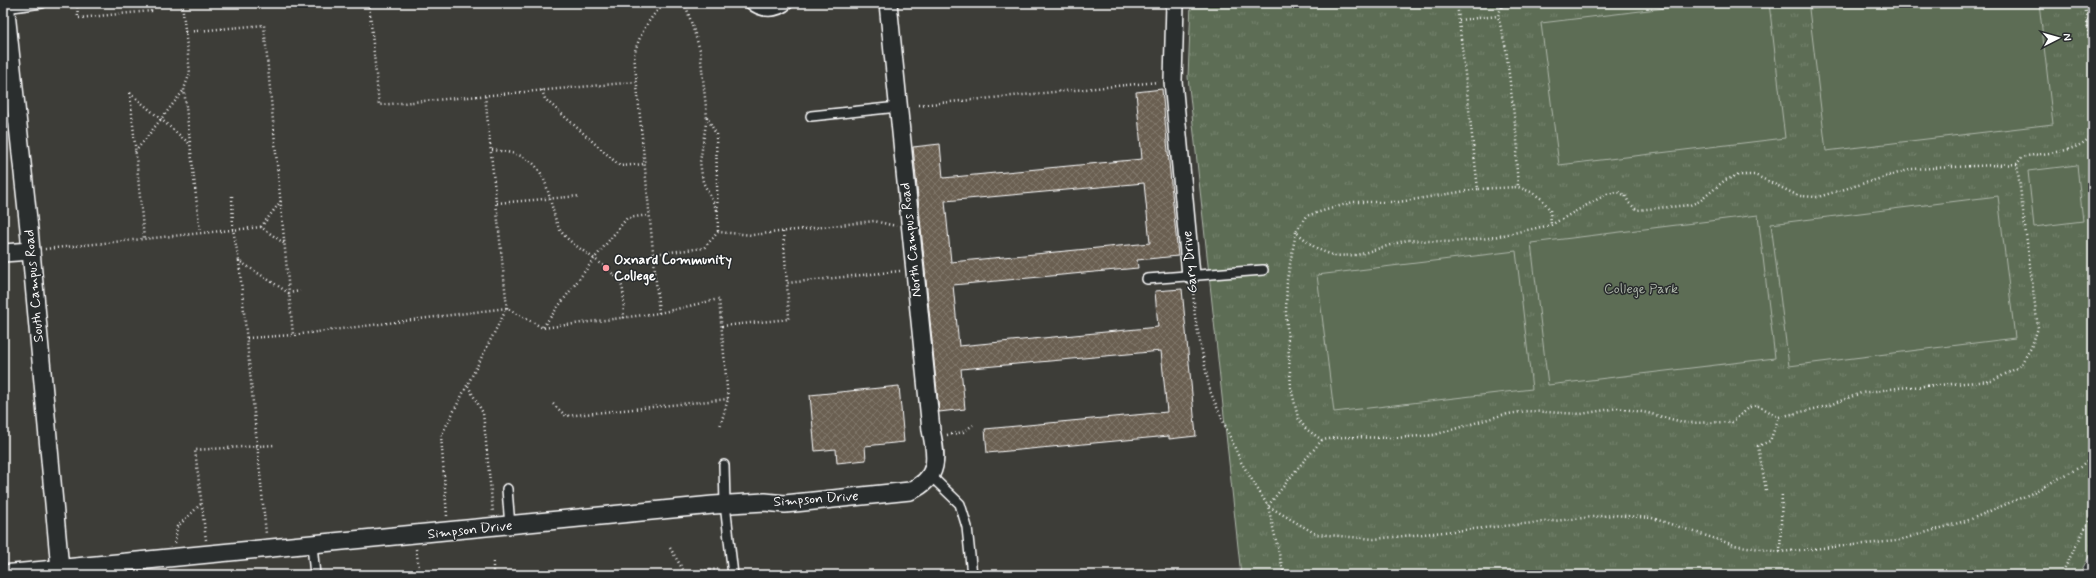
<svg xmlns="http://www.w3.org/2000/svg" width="2096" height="578" font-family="Mynerve,sans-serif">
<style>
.built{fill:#3d3c38}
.park{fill:url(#park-tufts);stroke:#aeb6aa}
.garden{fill:#5d6d55;stroke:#aeb6aa}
.building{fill:url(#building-cross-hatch);stroke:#fff;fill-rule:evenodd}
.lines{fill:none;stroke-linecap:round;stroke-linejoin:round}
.service-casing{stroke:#fff;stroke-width:12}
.minor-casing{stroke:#fff;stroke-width:20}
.path{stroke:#fff;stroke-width:2.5;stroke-dasharray:1 3;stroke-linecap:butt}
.service{stroke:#2a2d2e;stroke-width:9}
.minor{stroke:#2a2d2e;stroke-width:17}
.poi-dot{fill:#ff9aa2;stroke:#2a2d2e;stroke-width:1.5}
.labels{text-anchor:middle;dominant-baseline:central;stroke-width:3;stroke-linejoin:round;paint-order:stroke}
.street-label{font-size:14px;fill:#fff;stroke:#2a2d2e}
.poi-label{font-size:14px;font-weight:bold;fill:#fff;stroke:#2a2d2e;text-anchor:start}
.park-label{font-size:14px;fill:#aeb6aa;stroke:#2a2d2e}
</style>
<defs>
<pattern id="park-tufts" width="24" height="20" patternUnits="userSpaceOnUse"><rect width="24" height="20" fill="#5d6d55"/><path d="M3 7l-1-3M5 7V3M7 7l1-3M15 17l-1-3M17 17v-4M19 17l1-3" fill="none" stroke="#75836e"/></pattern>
<pattern id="building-cross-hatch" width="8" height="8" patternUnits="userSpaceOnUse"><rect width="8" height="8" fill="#6a5f51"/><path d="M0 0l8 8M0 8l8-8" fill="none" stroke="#80776b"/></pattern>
</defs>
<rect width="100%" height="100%" fill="#2a2d2e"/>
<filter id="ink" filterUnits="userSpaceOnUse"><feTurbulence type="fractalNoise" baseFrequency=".025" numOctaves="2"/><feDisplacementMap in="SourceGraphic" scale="8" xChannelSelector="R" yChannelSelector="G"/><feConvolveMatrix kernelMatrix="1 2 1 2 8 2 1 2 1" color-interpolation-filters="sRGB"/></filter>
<g filter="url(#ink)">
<polygon class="built" points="3,3 1191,3 1188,77 1241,575 3,575"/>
<polygon class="park" points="1191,3 2093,3 2093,549 2079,575 1241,575 1188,77"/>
<g class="garden">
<polygon points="1707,3 1769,3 1785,138 1559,165 1541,23"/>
<polygon points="1859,3 2039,3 2053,124 1826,151 1809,9"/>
<polygon points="2077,165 2083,221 2034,227 2028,171"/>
<polygon points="1998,196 2015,338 1789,366 1771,224"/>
<polygon points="1758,215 1775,358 1548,385 1531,243"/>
<polygon points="1516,251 1532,389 1334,412 1317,275"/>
</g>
<g class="building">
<path d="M 1162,89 L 1178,256 L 1137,260 L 1138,268 L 953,285 L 959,346 L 1158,327 L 1155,291 L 1182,289 L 1196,436 L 1169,439 L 1169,436 L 987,453 L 985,429 L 1167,412 L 1161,351 L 961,369 L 965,409 L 939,412 L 913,147 L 940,144 L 943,178 L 1142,159 L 1136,92 ZM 1144,183 L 1150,243 L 951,262 L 945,201 Z"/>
<polygon points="899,386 904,442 865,446 866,460 837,463 836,449 815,451 810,395"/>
</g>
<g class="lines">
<defs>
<g id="service">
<path d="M 749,3 C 761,14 777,14 789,3"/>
<polyline points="5,8 42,3"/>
<polyline points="811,116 898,107"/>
<polyline points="1147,279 1263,270"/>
<polyline points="724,465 725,504 733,575"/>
<polyline points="931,476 960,504 967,527 972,575"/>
<polyline points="507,489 510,526"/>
<polyline points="312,545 315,575"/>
</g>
<g id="minor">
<polyline points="5,3 29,229 60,569"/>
<polyline points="1175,3 1173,81 1191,275"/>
<polyline points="3,253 31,251"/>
<path d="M 3,574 L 713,505 L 765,502 L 785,504 L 910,491 C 940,478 937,457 931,430 L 888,3"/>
</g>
</defs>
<use href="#service" class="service-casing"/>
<use href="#minor" class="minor-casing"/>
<g class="path">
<polyline points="77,3 78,18 151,11 150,3"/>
<polyline points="182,3 190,73 184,89 200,232"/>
<polyline points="369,3 379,105 636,82"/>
<polyline points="649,3 659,8"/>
<polyline points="685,3 700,50 707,117 716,134 718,232"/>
<polyline points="1457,3 1478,189 1518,187 1531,192 1542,199 1550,210 1551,225"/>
<polyline points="1503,3 1498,16 1506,49 1518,149 1516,158 1518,187"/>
<polyline points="2085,3 2093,74"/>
<polyline points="1459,20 1498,16"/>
<polyline points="185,32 264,25 293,335"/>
<polyline points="542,90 545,99 620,166 644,164"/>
<polyline points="130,93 144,239"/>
<polyline points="130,93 190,144"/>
<polyline points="919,105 1158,82"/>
<polyline points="707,117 700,162 703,182 717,210"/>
<path d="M 492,150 C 532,154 542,164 551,203 C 554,213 556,226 563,234 C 575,249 617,269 622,287 C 625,296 623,308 624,318"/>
<polyline points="135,152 184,90"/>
<path d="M 1478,189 L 1399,202 L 1353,202 L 1306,216 L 1296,232 L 1317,249 L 1335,256 L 1357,255 L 1407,240 L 1452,242 L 1489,238 L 1551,225 L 1607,194 L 1618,192 L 1625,195 L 1629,203 L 1637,210 L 1690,205 L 1700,201 L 1725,180 L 1739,175 L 1755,175 L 1799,196 L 1818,197 L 1912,169 L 2017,164 L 2022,157 C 2045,152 2080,154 2093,133"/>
<polyline points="232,196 233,229 239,261 289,293 300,291"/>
<polyline points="497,203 580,196"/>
<polyline points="261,227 281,201"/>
<polyline points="783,232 787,283"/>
<polyline points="1296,232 1287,280 1286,312 1291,387 1298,418 1306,429 1322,440 1343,437 1395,438 1434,435 1502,415 1527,411 1581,414 1618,408 1648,413 1686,423 1732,422 1750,407 1759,406 1779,417 1827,406 1861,393 1898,388 1992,381 2019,367 2031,348 2038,328 2017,164"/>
<polyline points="45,249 261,227 285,244"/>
<polyline points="653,254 704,248 718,232 753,235 874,221 896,226"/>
<polyline points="239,261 266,534"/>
<polyline points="1193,290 1195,317 1210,391 1241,462 1268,506 1297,469 1322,440"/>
<path d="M 659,313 L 634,55 C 638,38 651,12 667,3"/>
<polyline points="722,326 789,319 787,283 900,271"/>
<polyline points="543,327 594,259 627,218 649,215"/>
<polyline points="247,338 293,335 507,308 543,328 659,313 719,299 728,399 720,427"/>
<polyline points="468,386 483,413 493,512"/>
<polyline points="553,404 566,416 728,399"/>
<polyline points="947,435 963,432 973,425"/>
<polyline points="1766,490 1758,446 1770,441 1779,417"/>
<polyline points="447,516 441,436 507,308 485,95"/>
<polyline points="206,540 195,450 275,445"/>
<polyline points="175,543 177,527 201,504"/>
<polyline points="670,548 685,573"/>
<polyline points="416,549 419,567 418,575"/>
<polyline points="1780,552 1782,492"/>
<polyline points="493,575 493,562"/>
<polyline points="678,575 689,572 720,569"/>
<polyline points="1284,575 1268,506 1316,534 1374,539 1613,515 1652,518 1734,545 1780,552 1896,541 1969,520 2030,494 2082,466 2093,457"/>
<polyline points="2061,575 2093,513"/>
</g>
<use href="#service" class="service"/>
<use href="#minor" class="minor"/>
</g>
</g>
<circle class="poi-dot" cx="606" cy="268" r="4"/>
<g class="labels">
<g class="street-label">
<text transform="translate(911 240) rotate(-96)">North Campus Road</text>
<text transform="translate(1190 262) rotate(-95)">Gary Drive</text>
<text transform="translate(34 286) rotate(-95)">South Campus Road</text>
<text transform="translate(816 499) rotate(-4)">Simpson Drive</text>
<text transform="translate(470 530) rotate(-6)">Simpson Drive</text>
</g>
<g class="poi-label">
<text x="614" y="260">Oxnard Community<tspan x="614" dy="16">College</tspan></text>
</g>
<g class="park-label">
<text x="1641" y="289">College Park</text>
</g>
</g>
<rect width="2096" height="578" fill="none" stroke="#2a2d2e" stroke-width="16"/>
<rect x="8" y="8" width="2080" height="562" fill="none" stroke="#fff" stroke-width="1.5" filter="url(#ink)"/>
<g transform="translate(2058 38) rotate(84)" stroke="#2a2d2e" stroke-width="3" paint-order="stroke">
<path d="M0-3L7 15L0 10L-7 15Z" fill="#ffffff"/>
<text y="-6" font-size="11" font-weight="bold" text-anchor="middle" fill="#ffffff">N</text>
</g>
</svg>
